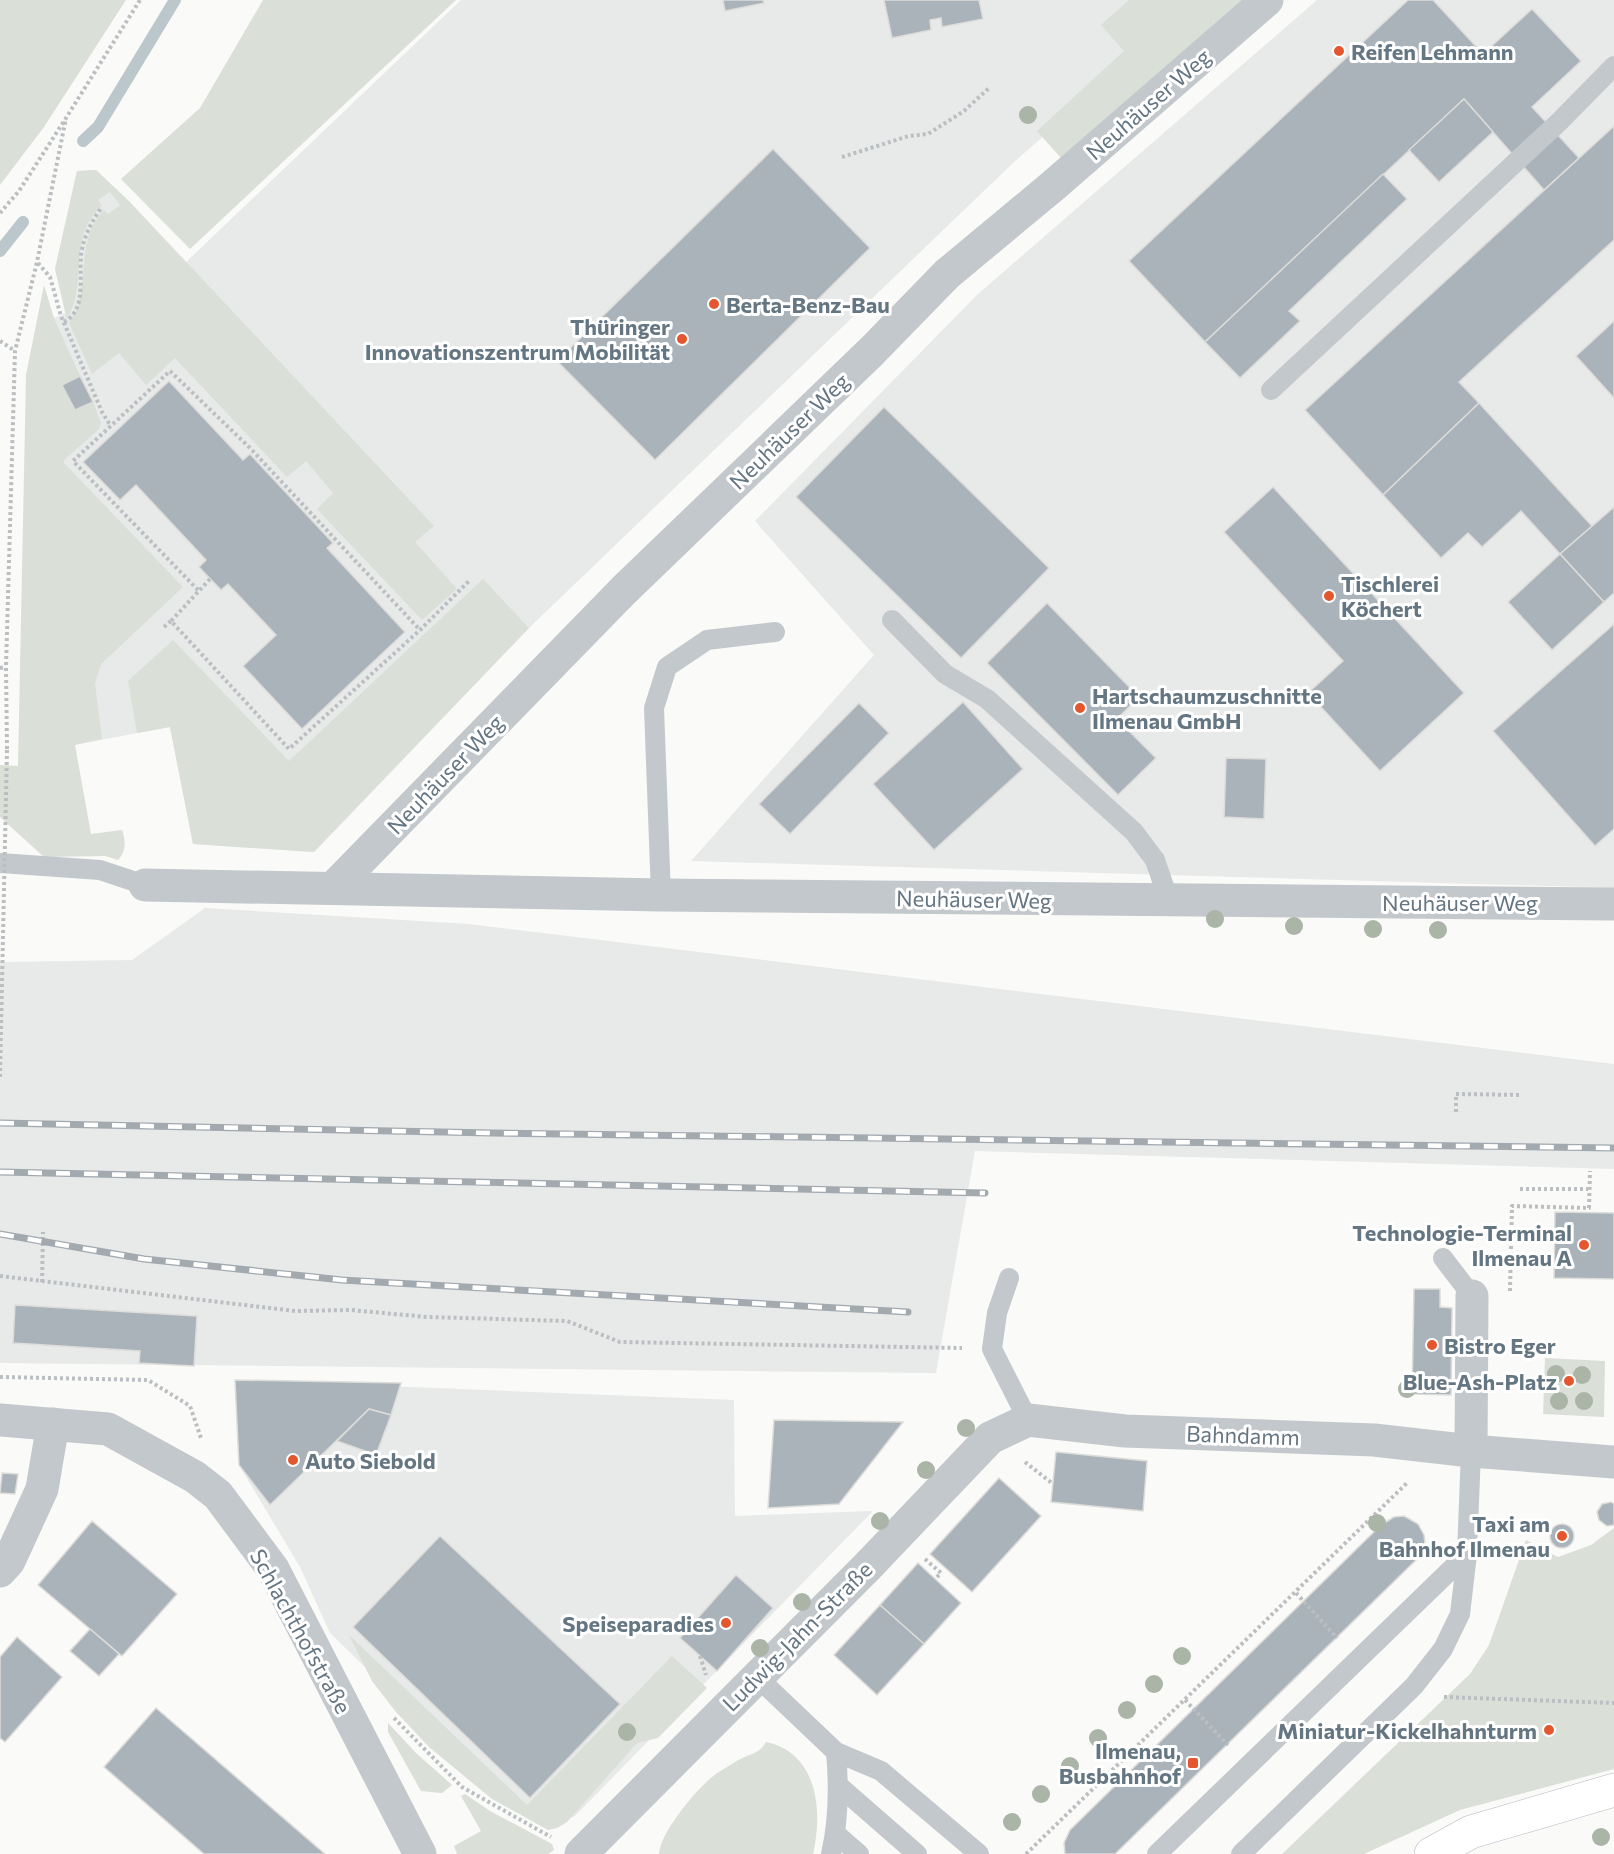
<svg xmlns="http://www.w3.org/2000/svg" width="1614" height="1854" font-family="Commissioner,sans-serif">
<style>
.built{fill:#e8e9e9}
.green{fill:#dadfd7}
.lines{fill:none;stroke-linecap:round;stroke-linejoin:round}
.stream{stroke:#bbc7cb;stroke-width:12}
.building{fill:#aab3b9;stroke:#dcdcda;stroke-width:1.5}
.secondary-casing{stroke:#b3babf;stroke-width:34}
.path{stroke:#bbbfc2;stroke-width:4;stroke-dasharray:3 3;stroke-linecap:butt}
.lane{stroke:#c3c8cc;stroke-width:20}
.street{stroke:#c3c8cc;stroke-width:33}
.secondary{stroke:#fff;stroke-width:33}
.rail-casing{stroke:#a2aab0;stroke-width:7}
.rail{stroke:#fff;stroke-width:4.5;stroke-dasharray:14;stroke-linecap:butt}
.path-bridge{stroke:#bbbfc2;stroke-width:4;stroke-dasharray:3 3;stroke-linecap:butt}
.tree{fill:#aab4a7}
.poi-dot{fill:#e4572e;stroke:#fff;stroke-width:2}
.labels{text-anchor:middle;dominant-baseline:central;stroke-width:6;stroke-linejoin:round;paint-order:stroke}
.poi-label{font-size:22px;font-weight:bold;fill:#657683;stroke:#fff;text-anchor:end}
.street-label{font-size:22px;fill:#657683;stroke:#fff}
</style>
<rect width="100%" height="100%" fill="#fafaf8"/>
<g class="built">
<polygon points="461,0 1199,0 1013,163 529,628 314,852 193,844 170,727 74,745 54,318 65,313 55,269 77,171 96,170 186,262"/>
<polygon points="1317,0 1614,0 1614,888 691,861 874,655 755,521 978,294"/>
<polygon points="205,908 469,924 1614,1064 1614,1169 975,1151 936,1373 0,1363 0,962 132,960"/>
<polygon points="235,1380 734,1400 735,1516 873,1511 575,1816 552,1825 498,1797 330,1633 300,1567 239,1465"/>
</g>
<g class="green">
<polygon points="0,0 126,0 44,127 0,185"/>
<polygon points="263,0 456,0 190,249 121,179 200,108"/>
<polygon points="1129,0 1250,0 1070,168 1037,131 1124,51 1101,25"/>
<path d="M 96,170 L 128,200 L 434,526 L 415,542 L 457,589 L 422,620 L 317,509 L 333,493 L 306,461 L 287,477 L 175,358 L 146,385 L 119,353 L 92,374 L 69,323 C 94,289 72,242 104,210 L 108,214 L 120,205 L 110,192 L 98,200 L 102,206 C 66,237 89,284 67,318 L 55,269 L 77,171 Z"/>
<path d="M 44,285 L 54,318 L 80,376 L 63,385 L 75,410 L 93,402 L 101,423 L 99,429 L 64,460 L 64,463 L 183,587 L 101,664 L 95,684 L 102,739 L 75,745 L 91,834 L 122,830 C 126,841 126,852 118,860 L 105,856 L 44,857 L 0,817 L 0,765 L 18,766 L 26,375 Z"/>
<polygon points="483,579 529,628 314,852 193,844 170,727 137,733 128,681 173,640 289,761"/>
<polygon points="1545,1358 1605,1361 1604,1417 1543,1414"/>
<polygon points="1614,1528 1614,1769 1460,1810 1364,1854 1282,1854 1470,1674 1489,1645 1526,1540 1558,1557 1591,1545"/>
<polygon points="349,1635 527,1805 672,1656 707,1688 658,1738 637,1743 567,1822 557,1828 548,1830 492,1799 429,1747 396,1712 372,1681"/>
<polygon points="388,1723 416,1753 452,1785 442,1793 421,1791 388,1732"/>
<path d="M 766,1742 C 818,1753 823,1811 813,1854 L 659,1854 C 660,1833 695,1791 712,1777 C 719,1771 728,1767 735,1762 C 747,1754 759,1755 766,1742 Z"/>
<polygon points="465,1794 490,1811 552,1844 554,1850 548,1854 457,1854 454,1846 481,1831 461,1796"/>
</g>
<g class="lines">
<g class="stream">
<polyline points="83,141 98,127 175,0"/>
<polyline points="0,251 23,222"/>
</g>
</g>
<g class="building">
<polygon points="723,0 763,0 764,3 725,11"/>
<polygon points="884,0 979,0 983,19 942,27 941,18 930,20 931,30 892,38"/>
<polygon points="1408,0 1433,0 1483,54 1532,9 1581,61 1532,107 1579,158 1544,190 1464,99 1205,342 1129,261"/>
<polygon points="1464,99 1493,132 1439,182 1409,150"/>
<polygon points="1614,126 1614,240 1459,382 1479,403 1383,495 1305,410"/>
<polygon points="773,149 870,248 655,460 557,361"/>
<polygon points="1383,174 1407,199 1289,311 1300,321 1240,378 1205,342"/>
<polygon points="1614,321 1614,398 1576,356"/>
<polygon points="80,376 93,402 75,410 62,385"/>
<polygon points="169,381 243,460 250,454 333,543 327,548 405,632 302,729 243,666 276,635 228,584 221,590 199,567 206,560 136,485 120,500 83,462"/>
<polygon points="1479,403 1592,526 1560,554 1521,511 1482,547 1468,533 1441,558 1383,495"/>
<polygon points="884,407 1049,568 961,658 796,497"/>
<polygon points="1273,487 1464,693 1380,771 1308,693 1343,661 1224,532"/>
<polygon points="1614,507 1614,593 1604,602 1560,554"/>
<polygon points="1560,554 1604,602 1552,650 1508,602"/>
<polygon points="1047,603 1139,697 1117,719 1156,758 1118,795 987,663"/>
<polygon points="1614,624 1614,829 1595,846 1493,731"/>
<polygon points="963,702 1023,769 934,850 873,784"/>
<polygon points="859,703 889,733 790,834 759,804"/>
<polygon points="1226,758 1266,759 1264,819 1224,817"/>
<polygon points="1555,1212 1614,1213 1614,1279 1554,1278"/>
<polygon points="1414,1289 1440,1289 1440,1307 1452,1308 1451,1395 1412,1394"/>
<polygon points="15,1305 197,1316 194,1366 139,1363 140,1351 13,1343"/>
<polygon points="235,1380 401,1383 391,1415 369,1409 270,1505 239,1465"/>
<polygon points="369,1409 391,1415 376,1455 337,1441"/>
<polygon points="774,1420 903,1422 839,1504 768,1508"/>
<polygon points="1056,1452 1147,1461 1143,1511 1051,1502"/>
<polygon points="2,1473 18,1474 15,1494 0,1493"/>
<polygon points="999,1478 1041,1516 972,1592 930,1554"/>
<polygon points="1611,1502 1614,1504 1614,1525 1607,1526 1599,1520 1597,1512 1602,1504"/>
<polygon points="1404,1516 1418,1524 1424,1535 1425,1544 1417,1559 1115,1854 1065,1854 1064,1843 1070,1830 1381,1525 1394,1517"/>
<polygon points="92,1521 177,1594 122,1656 38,1585"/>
<circle cx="1562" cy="1536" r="12"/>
<polygon points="440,1536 620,1704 530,1798 353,1627"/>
<polygon points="918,1563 961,1603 924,1644 880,1605"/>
<polygon points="736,1575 773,1608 717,1671 680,1638"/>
<polygon points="880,1605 924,1644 877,1695 834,1655"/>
<polygon points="90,1629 119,1654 99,1676 70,1651"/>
<polygon points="17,1637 62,1677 5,1742 0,1738 0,1657"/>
<polygon points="156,1708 325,1854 204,1854 104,1767"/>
</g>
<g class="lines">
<defs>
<polyline id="secondary" points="1431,1854 1471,1832 1614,1790"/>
</defs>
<use href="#secondary" class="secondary-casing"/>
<g class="path">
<polyline points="842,157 909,136 928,134 964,111 989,88"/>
<polyline points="0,213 19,191 66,118 140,0"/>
<polyline points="38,263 50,277 61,316 102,412 110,425"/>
<path d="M 64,322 C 89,309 77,272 82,249 C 85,234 93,219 102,207"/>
<polyline points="0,341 15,351"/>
<polyline points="210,579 171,621 289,749 420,630 470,580"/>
<polyline points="198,590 73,461 170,371 250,448 420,630"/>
<polyline points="164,627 171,621"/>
<polyline points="0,668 6,667"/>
<polyline points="7,749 6,667 15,351 37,262 66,118"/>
<polyline points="1456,1112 1456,1094 1522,1095"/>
<polyline points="1520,1189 1588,1189"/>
<polyline points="0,1276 295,1311 351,1310 427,1317 567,1321 620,1342 962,1348"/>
<polyline points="42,1282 43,1232"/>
<polyline points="1510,1291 1512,1206 1589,1208 1590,1171"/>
<polyline points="0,1377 148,1380 190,1406 201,1438"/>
<polyline points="1025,1462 1053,1484"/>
<polyline points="925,1559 941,1573 935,1579"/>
<polyline points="1296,1593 1337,1638"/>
<polyline points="700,1656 706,1675"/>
<polyline points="1444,1697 1614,1703"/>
<polyline points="1185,1700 1228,1745"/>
<polyline points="394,1718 462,1787 551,1837"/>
<polyline points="1026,1854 1408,1482"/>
</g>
<g class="lane">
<polyline points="1271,390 1560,121 1614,66"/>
<polyline points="892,620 945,674 987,699 1134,832 1155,860 1169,901"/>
<polyline points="0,863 100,870 145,885"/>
<polyline points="661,895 654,708 667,667 707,640 775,632"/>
<polyline points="1443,1258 1472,1296"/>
<polyline points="1009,1278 997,1313 992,1349 1028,1420"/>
<polyline points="757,1677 836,1752 881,1771 979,1854"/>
<polyline points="839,1786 917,1854"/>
<polyline points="836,1834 859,1854"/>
<path d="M 831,1854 C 839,1820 839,1786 836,1752"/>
<polyline points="1157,1854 1467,1554"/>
<polyline points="1241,1854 1414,1686 1443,1649 1460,1614 1467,1554 1471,1451"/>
</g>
<g class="street">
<polyline points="145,885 661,895 1614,904"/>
<polyline points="334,887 624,590 872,351 947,274 1054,185 1267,0"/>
<polyline points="0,1420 108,1429 195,1477 218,1495 273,1569 420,1854"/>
<polyline points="1471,1451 1472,1296"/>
<polyline points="0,1571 9,1561 42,1489 53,1424"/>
<polyline points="581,1854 867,1567 990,1438 1028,1420 1125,1431 1374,1440 1471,1451 1614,1462"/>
</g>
<use href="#secondary" class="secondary"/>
<defs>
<g id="rail">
<polyline points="0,1123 492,1133 1614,1148"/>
<polyline points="0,1172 985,1193"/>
<polyline points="0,1234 144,1259 342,1280 908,1312"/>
</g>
</defs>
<use href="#rail" class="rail-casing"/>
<use href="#rail" class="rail"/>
<polyline class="path-bridge" points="0,1077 7,749"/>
</g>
<g class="tree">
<circle cx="1028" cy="115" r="9"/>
<circle cx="1215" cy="919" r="9"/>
<circle cx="1294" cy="926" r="9"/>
<circle cx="1373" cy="929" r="9"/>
<circle cx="1438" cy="930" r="9"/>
<circle cx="1556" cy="1374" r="9"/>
<circle cx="1582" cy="1375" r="9"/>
<circle cx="1407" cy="1389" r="9"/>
<circle cx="1559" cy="1401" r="9"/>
<circle cx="1584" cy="1401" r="9"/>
<circle cx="966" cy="1428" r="9"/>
<circle cx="926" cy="1470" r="9"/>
<circle cx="880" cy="1521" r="9"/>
<circle cx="1377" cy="1523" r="9"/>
<circle cx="802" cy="1602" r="9"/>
<circle cx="760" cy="1648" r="9"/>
<circle cx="1182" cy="1656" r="9"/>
<circle cx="1154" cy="1684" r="9"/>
<circle cx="1127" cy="1710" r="9"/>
<circle cx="627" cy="1732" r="9"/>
<circle cx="1098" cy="1738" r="9"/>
<circle cx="1070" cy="1766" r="9"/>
<circle cx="1041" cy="1794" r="9"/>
<circle cx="1012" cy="1822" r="9"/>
<circle cx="1601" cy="1837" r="9"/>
</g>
<g class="poi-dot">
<circle cx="1339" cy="51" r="6"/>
<circle cx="714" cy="304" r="6"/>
<circle cx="682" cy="339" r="6"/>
<circle cx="1329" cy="596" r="6"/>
<circle cx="1080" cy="708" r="6"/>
<circle cx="1584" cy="1245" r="6"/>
<circle cx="1432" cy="1345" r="6"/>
<circle cx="1569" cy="1381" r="6"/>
<circle cx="293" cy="1460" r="6"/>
<circle cx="1562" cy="1536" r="6"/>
<circle cx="726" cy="1623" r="6"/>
<circle cx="1549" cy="1730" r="6"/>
<rect x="1187" y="1757" width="12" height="12" rx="3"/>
</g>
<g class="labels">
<g class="poi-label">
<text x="1351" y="51" text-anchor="start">Reifen Lehmann</text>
<text x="726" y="304" text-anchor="start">Berta-Benz-Bau</text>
<text x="670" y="326">Thüringer<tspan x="670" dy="25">Innovationszentrum Mobilität</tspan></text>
<text x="1341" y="583" text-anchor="start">Tischlerei<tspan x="1341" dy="25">Köchert</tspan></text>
<text x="1092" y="695" text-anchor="start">Hartschaumzuschnitte<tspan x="1092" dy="25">Ilmenau GmbH</tspan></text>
<text x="1572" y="1232">Technologie-Terminal<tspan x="1572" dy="25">Ilmenau A</tspan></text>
<text x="1444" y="1345" text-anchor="start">Bistro Eger</text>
<text x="1557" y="1381">Blue-Ash-Platz</text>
<text x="305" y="1460" text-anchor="start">Auto Siebold</text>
<text x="1550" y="1523">Taxi am<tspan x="1550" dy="25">Bahnhof Ilmenau</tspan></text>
<text x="714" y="1623">Speiseparadies</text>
<text x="1537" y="1730">Miniatur-Kickelhahnturm</text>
<text x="1181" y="1750">Ilmenau,<tspan x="1181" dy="25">Busbahnhof</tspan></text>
</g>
<g class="street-label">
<text transform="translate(1148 104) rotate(-41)">Neuhäuser Weg</text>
<text transform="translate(789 431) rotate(-44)">Neuhäuser Weg</text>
<text transform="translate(445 774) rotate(-46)">Neuhäuser Weg</text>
<text transform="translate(974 899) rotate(1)">Neuhäuser Weg</text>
<text x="1460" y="902">Neuhäuser Weg</text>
<text transform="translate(1243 1435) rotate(2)">Bahndamm</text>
<text transform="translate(301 1631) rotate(61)">Schlachthofstraße</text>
<text transform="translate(797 1636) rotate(-45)">Ludwig-Jahn-Straße</text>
</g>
</g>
</svg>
